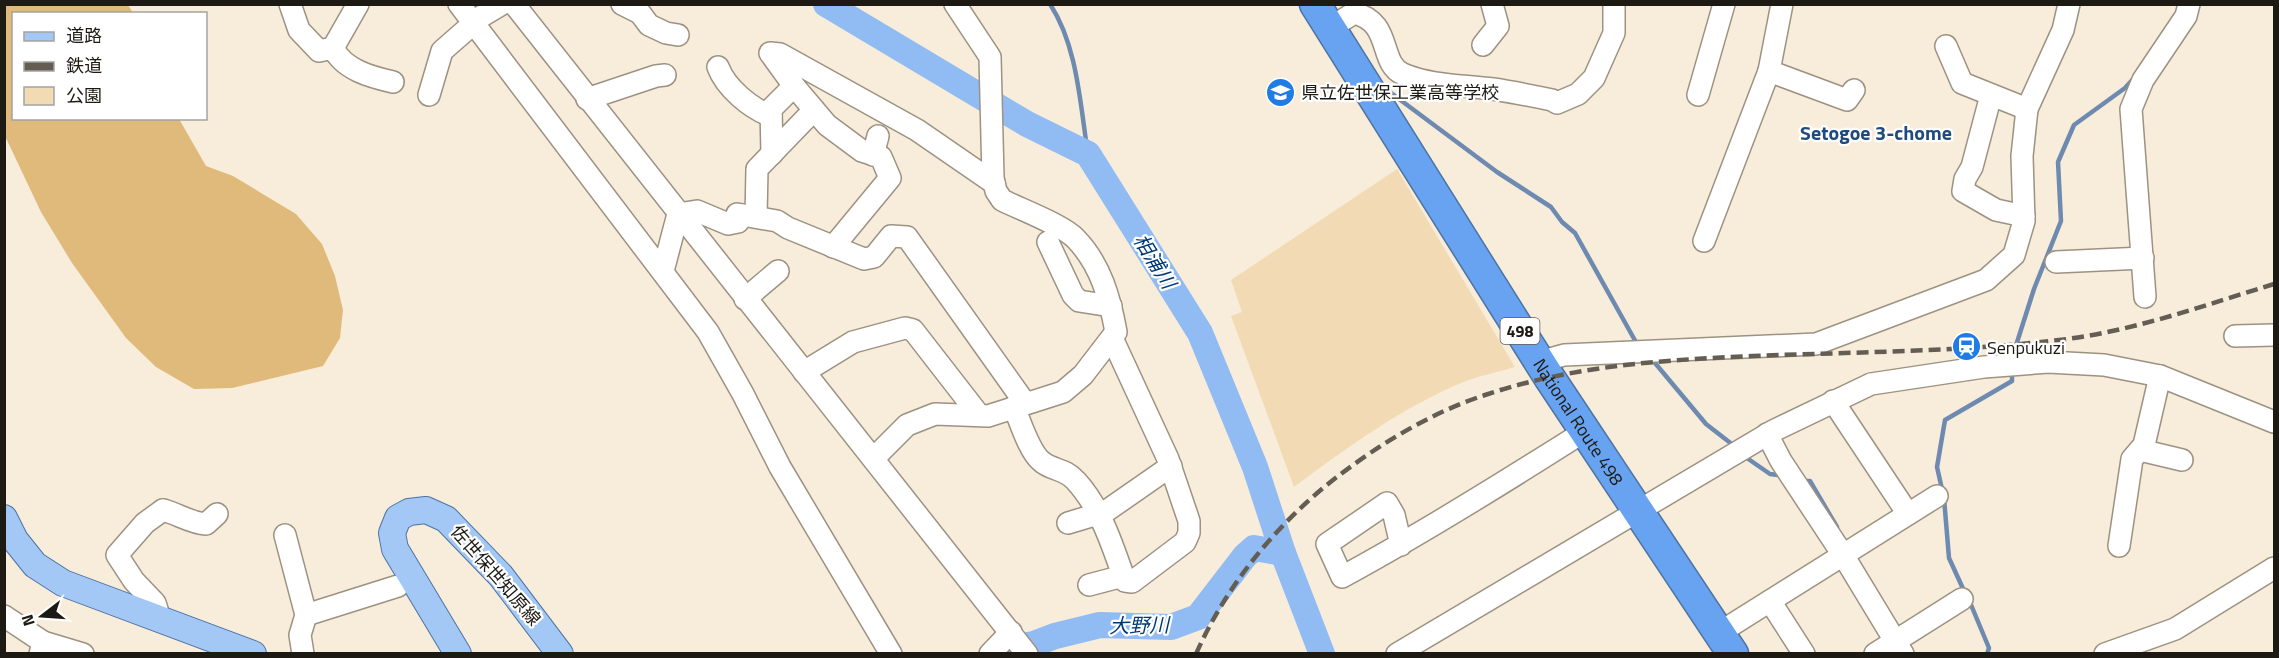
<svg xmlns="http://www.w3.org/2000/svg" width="2279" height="658" font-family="'Titillium Web','Noto Sans JP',sans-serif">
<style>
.green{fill:#f2dbb4}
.forest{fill:#dfba7b}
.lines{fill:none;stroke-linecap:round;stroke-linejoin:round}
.stream{stroke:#6e8ab0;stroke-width:4.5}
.river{stroke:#91bbf3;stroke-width:26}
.minor-casing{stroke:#9d9282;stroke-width:24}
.major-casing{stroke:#4d73a3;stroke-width:28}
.highway-casing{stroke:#4d73a3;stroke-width:33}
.minor{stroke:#fff;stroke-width:21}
.major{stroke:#a4c8f6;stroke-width:26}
.highway{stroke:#67a3f0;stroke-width:30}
.rail{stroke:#635d53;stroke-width:4.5;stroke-dasharray:12 6;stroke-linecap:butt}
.labels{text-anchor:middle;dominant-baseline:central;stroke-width:4.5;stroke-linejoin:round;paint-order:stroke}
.shield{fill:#fff;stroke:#615e5a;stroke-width:1.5}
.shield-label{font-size:16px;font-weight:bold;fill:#1d1913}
.poi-label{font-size:18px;fill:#1d1913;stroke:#fff;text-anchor:start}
.street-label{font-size:18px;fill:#1d1913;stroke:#fff}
.neighbourhood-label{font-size:20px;font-weight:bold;fill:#1f4a7e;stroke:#fff}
.water-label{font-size:20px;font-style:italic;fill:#003978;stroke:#fff}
</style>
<rect width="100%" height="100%" fill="#f8edda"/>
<path class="green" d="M 1397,169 L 1515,367 C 1499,372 1482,375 1466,381 C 1404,406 1348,447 1294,487 L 1231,316 L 1242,312 L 1231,280 Z"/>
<polygon class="forest" points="5,4 128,5 133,13 14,14 14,118 179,119 206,166 233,176 296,214 322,244 335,276 343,310 340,338 323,366 232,388 194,389 156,367 126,338 72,263 41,212 5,136"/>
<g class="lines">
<g class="stream">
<path d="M 1050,4 C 1078,47 1080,105 1088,154"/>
<polyline points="1383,87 1497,172 1551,207 1562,222 1575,233 1637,344"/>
<polyline points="2012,358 2034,289 2061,221 2058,162 2074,125 2125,88 2134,78"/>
<polyline points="1655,363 1706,424 1733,445"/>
<polyline points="1744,456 1770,474 1778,475"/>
<polyline points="1806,481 1810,481 1837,527"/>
<polyline points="1965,593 1949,558 1944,498 1937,467 1945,420 2012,381 2012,369"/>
<polyline points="1969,600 1989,648 1987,654"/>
</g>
<g class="river">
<polyline points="826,4 1027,124 1088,154 1200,333 1255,467 1283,553 1322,654"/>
<polyline points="1000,653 1006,648 1034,644 1055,636 1100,625 1171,627 1198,617 1245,556 1254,548 1283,553"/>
</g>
<defs>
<g id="minor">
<polyline points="290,4 299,30 319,51 333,48 358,4"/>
<polyline points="459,4 708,332 743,394 780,467 891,654"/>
<polyline points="514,4 1027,654"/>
<polyline points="622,4 640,13 649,25 666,33 678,35"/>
<path d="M 1330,28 L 1354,13 C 1393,22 1378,63 1403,74 C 1431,86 1463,85 1493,89 C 1513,92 1533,96 1552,100 L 1557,103 L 1578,94 L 1594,78 L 1614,33 L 1614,4"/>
<polyline points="1483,45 1498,26 1492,4"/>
<polyline points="1946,46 1962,83 2027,109"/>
<path d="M 333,48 C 344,70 371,77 393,82"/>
<path d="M 718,67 C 726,88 750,108 771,116"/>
<polyline points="1769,71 1847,100 1854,90"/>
<polyline points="429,95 442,51 482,16 502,4"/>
<polyline points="1698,95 1724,4"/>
<polyline points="1991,95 1972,167 1965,179 1963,191 1996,210 2024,216"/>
<polyline points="587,99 656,76 665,75"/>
<polyline points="772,154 771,109 794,86"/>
<polyline points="873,155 878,136"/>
<polyline points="737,214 777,221 788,228 864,259 874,257 891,236 907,237 1025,403"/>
<polyline points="756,217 757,169 814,110"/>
<polyline points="1704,241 1769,71 1782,4"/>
<polyline points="1048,242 1073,295 1079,301 1111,306"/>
<polyline points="833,247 890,178 881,157 862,151 827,125 794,86 770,53 780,54 917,130 994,183"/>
<polyline points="2056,262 2143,258"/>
<polyline points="663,271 678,214 697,211 728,224 738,222 742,215"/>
<polyline points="2145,297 2131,109 2143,80 2186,16 2189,4"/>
<polyline points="745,299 778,271"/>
<polyline points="2235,336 2274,335"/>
<polyline points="1539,362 1564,355 1816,344 1986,280 2014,255 2024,221 2022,156 2027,109 2063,30 2069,4"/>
<polyline points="804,372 853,342 905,328 913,330 979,415"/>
<polyline points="1833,401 1908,514"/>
<path d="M 1014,407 C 1020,421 1029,451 1041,461 C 1052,471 1065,468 1076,481 C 1101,508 1113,547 1125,581 L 1132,582 L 1185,542 L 1189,533 L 1189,521 L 1168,459 L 1112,338"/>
<polyline points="1767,434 1781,461 1843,555 1903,654"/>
<polyline points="2140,450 2182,460"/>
<path d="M 874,458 L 907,425 L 935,414 L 988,416 L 1063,392 L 1083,375 L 1116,332 C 1110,299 1101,265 1076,239 C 1063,225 1022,210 1002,200 L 996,191 L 993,178 L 990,57 L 955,4"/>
<path d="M 163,510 C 178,514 191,523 206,524 L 217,514"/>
<polyline points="1099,516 1171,466"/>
<polyline points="1068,523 1098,514"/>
<polyline points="285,535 306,615 300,635 303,654"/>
<path d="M 1401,545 L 1394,515 L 1387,503 L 1327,544 L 1342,577 C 1425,532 1505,482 1585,431"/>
<polyline points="2119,546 2132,459 2144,445 2160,376"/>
<polyline points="1089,585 1123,576"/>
<polyline points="1770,601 1804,654"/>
<polyline points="306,615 398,586"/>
<polyline points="4,616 43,642 40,654"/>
<polyline points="160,619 155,603 134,581 117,555 145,523 163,510"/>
<polyline points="1719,633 1937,496"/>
<polyline points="43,642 83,654"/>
<polyline points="990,654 1011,632"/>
<polyline points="1397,654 1773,431 1871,384 1984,367 2048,362 2104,365 2160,376 2274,422"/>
<polyline points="1875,654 1962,599"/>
<polyline points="2105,654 2175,629 2274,568"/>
</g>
<g id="major">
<polyline points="4,518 15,540 35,565 63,583 253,654"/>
<polyline points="458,654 395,549 392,533 398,518 409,512 426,510 446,519 501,576 560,654"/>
</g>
<g id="highway">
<path id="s1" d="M 1315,4 L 1549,377 L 1733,654"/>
</g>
</defs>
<use href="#minor" class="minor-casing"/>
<use href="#major" class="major-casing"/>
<use href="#highway" class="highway-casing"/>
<use href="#minor" class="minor"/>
<use href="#major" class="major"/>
<use href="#highway" class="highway"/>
<path class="rail" d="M 1196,654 C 1226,586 1275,526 1333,480 C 1378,445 1430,413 1485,395 C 1571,366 1661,360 1752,356 C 1854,352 1957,352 2059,340 C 2131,332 2205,305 2274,284"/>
</g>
<defs>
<symbol id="school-disc" viewBox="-11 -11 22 22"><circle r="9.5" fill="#1f7ce5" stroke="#fff"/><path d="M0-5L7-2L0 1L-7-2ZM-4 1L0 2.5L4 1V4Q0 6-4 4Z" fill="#fff"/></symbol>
<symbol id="station-disc" viewBox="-11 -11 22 22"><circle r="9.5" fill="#1f7ce5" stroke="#fff"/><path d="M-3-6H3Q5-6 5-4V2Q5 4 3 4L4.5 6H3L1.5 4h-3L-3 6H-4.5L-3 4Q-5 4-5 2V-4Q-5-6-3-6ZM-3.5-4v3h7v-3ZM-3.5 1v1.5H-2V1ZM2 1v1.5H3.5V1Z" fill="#fff"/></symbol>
</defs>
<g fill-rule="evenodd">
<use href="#school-disc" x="1264" y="76" width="33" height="33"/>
<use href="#station-disc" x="1950" y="330" width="33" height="33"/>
</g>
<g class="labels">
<rect class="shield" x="1500.5" y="318" width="39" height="26" rx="4.5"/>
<g class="shield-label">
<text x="1520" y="331">498</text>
</g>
<g class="poi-label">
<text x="1301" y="92">県立佐世保工業高等学校</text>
<text x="1987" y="347">Senpukuzi</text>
</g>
<g class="street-label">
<text stroke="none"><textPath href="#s1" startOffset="494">National Route 498</textPath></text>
<text transform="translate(496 575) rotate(49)">佐世保世知原線</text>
</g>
<g class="neighbourhood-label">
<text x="1876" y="132">Setogoe 3-chome</text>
</g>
<g class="water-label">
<text transform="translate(1155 261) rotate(58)">相浦川</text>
<text transform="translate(1139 625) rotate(-1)">大野川</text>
</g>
</g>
<rect width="2279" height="658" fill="none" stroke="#1d1913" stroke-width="12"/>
<rect x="12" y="12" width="195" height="108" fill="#ffffff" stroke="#a5a3a1" stroke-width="1.5"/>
<rect x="24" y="32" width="30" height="9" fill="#a4c8f6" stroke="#a5a3a1" stroke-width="1.5"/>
<text x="66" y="42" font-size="18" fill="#1d1913">道路</text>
<rect x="24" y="62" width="30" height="9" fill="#635d53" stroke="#a5a3a1" stroke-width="1.5"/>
<text x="66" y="72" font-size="18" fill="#1d1913">鉄道</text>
<rect x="24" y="87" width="30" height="18" fill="#f2dbb4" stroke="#a5a3a1" stroke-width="1.5"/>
<text x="66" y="102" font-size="18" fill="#1d1913">公園</text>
<g transform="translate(42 616) rotate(253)" stroke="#ffffff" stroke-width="4.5" paint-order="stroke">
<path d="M0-4.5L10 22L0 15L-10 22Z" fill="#1d1913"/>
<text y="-9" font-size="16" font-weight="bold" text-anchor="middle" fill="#1d1913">N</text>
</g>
</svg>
